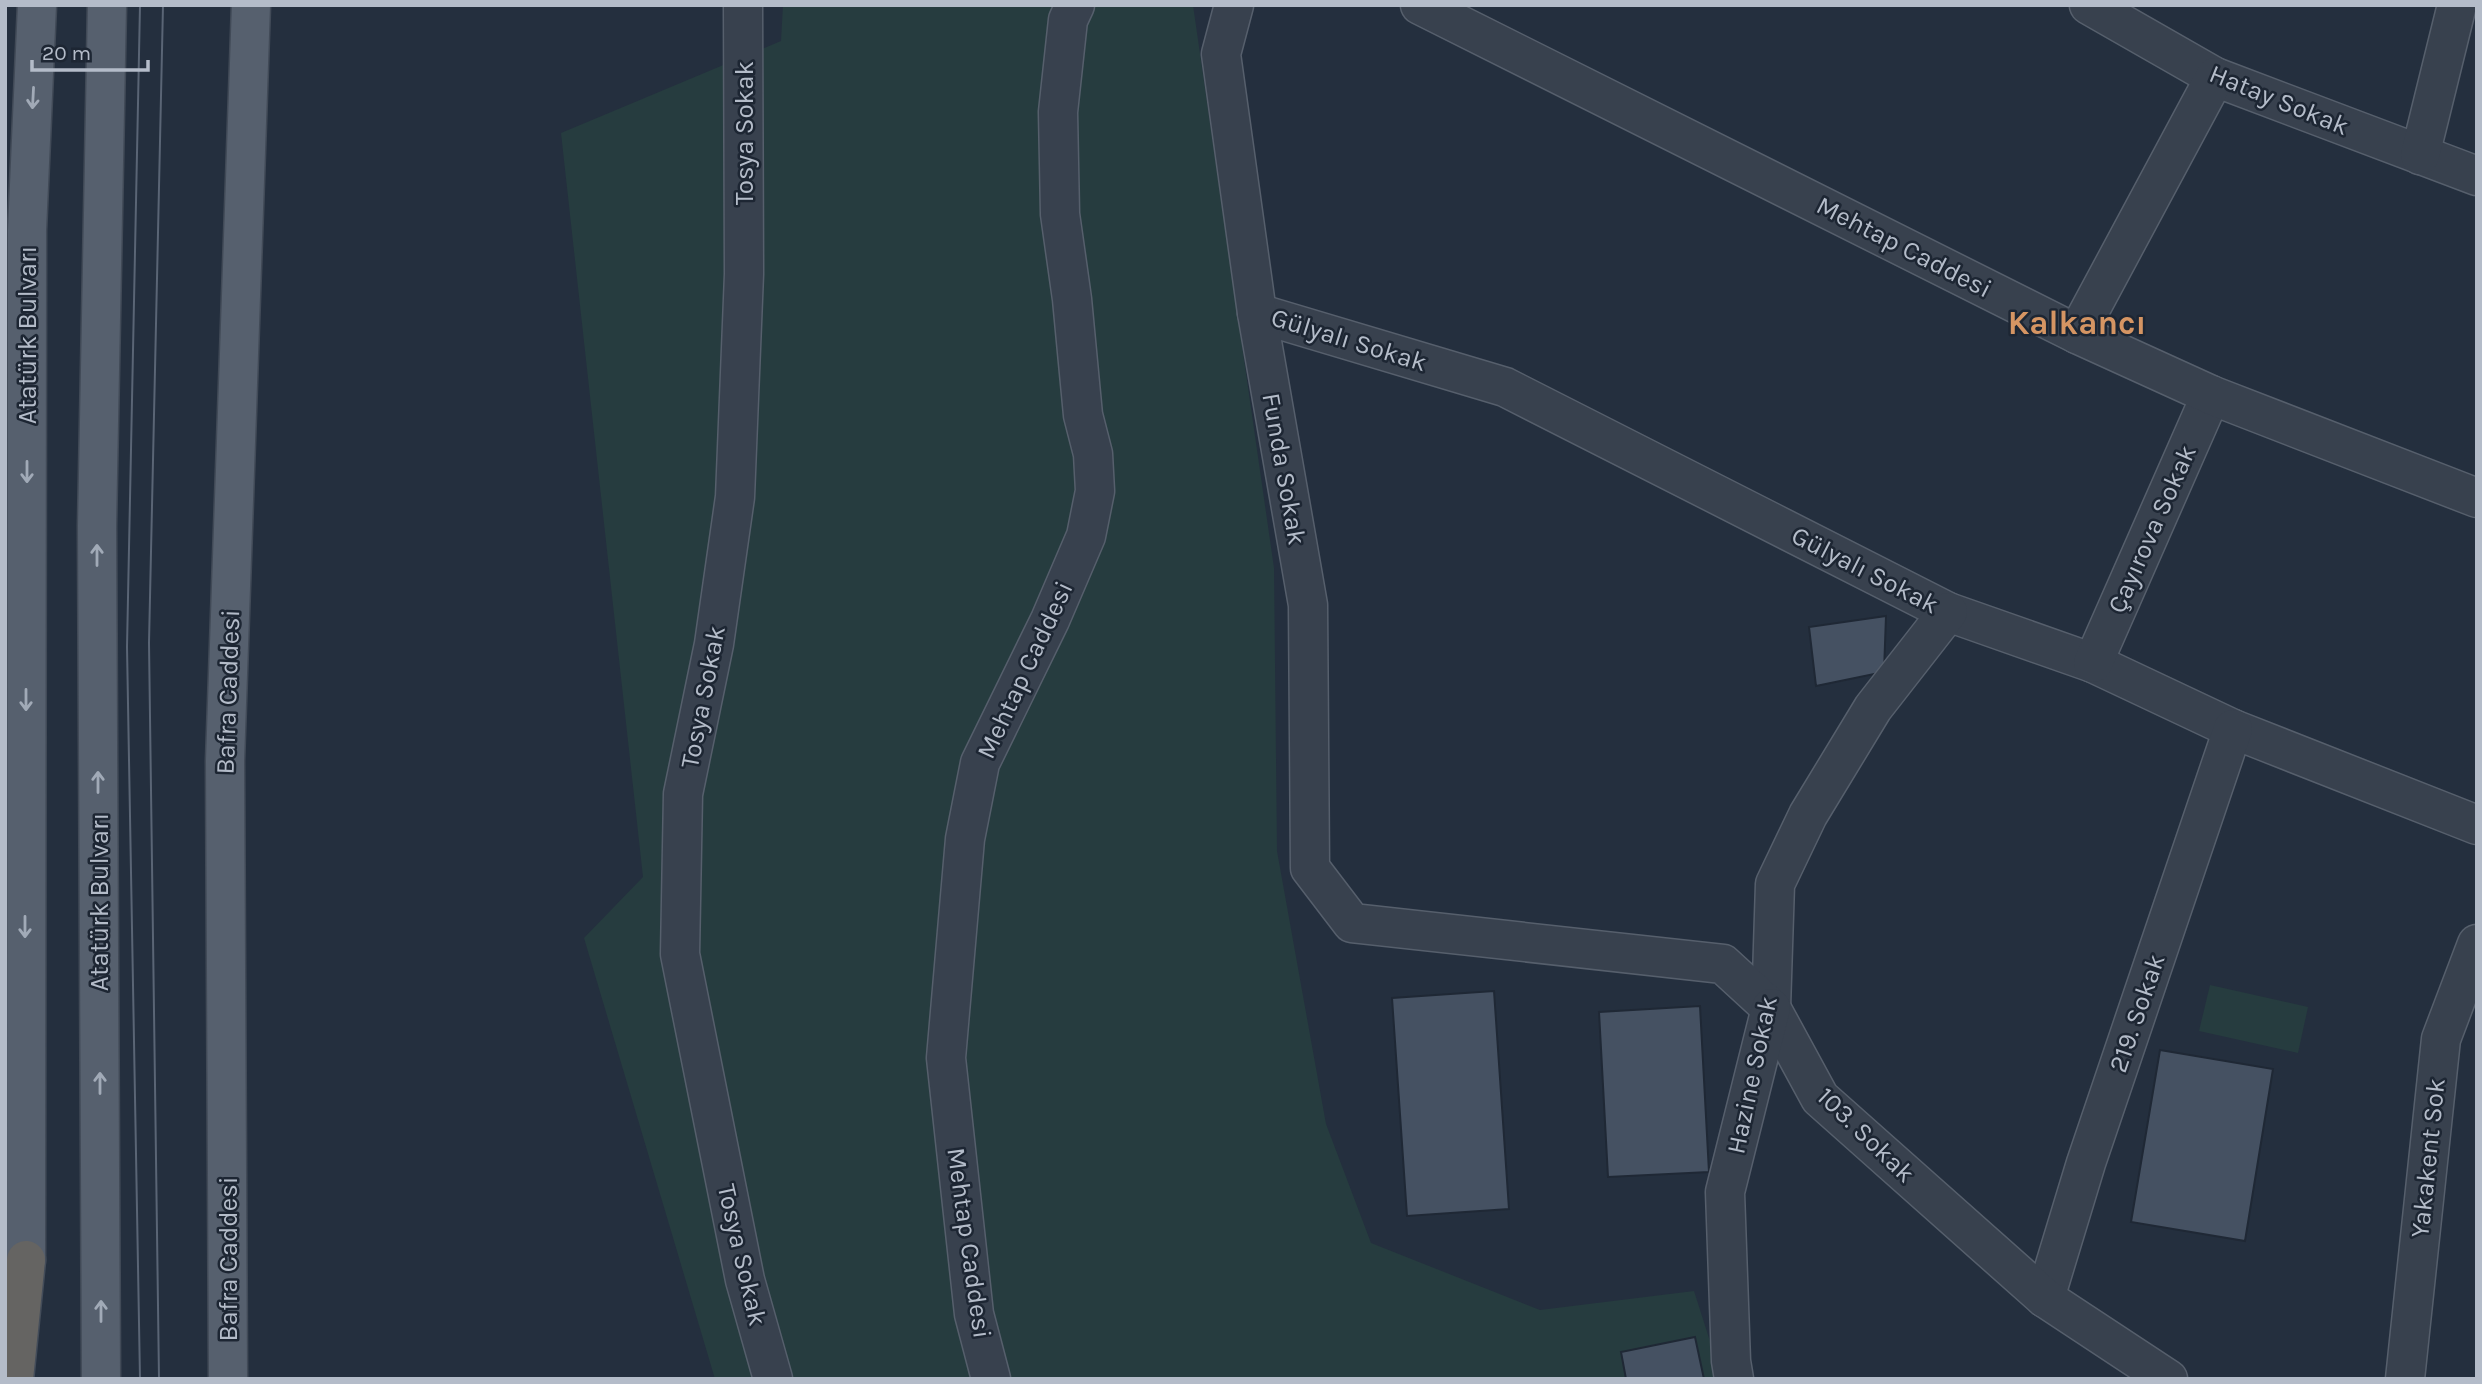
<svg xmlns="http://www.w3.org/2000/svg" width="2482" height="1384" font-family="Karla,sans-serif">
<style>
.green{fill:#263c3f}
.building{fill:#455162;stroke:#1f2835;stroke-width:2}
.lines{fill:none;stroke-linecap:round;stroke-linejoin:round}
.minor-casing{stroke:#565f6c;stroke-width:41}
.tertiary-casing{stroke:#565f6c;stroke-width:41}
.primary-casing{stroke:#414a57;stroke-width:41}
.trunk-casing{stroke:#434c59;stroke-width:41}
.minor{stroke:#38414e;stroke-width:38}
.tertiary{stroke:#38414e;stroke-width:38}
.primary{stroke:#56606e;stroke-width:38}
.trunk{stroke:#656462;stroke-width:38}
.tram{stroke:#5a6575;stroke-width:2}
.oneway{stroke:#a1aab7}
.labels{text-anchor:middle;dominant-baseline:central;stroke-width:5;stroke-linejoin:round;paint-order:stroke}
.street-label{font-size:26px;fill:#b4bcc9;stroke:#1d2633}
.district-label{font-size:33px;font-weight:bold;fill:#d59563;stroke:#1d2633}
</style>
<rect width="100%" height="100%" fill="#242f3e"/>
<g class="green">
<polygon points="783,5 1193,5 1274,568 1277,851 1326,1124 1371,1243 1540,1310 1694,1291 1722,1379 715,1379 584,938 643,877 561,133 781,41"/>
<polygon points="2210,985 2308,1007 2298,1053 2199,1031"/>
</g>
<g class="building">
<polygon points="1886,616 1884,672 1816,686 1809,627"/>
<polygon points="1494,991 1509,1209 1407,1216 1392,998"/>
<polygon points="1700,1006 1709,1172 1608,1177 1599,1012"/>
<polygon points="2160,1050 2273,1069 2245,1241 2131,1222"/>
<polygon points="1695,1337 1704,1379 1626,1379 1621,1352"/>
</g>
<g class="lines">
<defs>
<g id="minor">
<polyline points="2089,5 2215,77 2477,176"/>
<polyline points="2420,155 2457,5"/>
<polyline points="1257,313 1505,387 1948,612 2093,663 2233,729 2477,825"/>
<polyline points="2077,334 2215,77"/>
<polyline points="2093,663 2211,395"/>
<polyline points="1771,1008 1775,884 1808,815 1873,708 1948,612"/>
<polyline points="2045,1298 2086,1163 2233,729"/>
<polyline points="991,1379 974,1314 946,1058 965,839 980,763 1050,620 1086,536 1095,491 1093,454 1083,415 1072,299 1060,214 1058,112 1068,20 1075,5"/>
<polyline points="2405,1379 2441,1039 2477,944"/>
</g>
<g id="tertiary">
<polyline points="743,5 744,274 735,497 714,644 683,794 680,954 745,1280 773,1379"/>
<polyline points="1234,5 1221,54 1257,313 1308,605 1310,868 1352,923 1723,964 1771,1008 1820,1098 2045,1298 2168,1379"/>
<polyline points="1420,5 2077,334 2211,395 2477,498"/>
<polyline points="1734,1379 1731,1361 1725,1192 1771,1008"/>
</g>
<g id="primary">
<polyline points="26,1260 27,230 37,5"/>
<polyline points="101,1379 97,526 107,5"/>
<polyline points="228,1379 225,761 251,5"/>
</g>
<polyline id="trunk" points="14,1379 26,1260"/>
</defs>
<use href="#minor" class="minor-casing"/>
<use href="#tertiary" class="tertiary-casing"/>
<use href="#primary" class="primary-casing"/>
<use href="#trunk" class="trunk-casing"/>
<use href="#minor" class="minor"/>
<use href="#tertiary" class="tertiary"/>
<use href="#primary" class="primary"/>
<use href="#trunk" class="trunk"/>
<g class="tram">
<polyline points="140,1379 127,647 140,5"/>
<polyline points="159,1379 149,643 163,5"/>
</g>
</g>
<defs><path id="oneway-shaft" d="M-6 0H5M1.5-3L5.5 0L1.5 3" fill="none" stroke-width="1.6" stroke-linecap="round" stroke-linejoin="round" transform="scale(1.75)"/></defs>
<g class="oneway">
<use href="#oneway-shaft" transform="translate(33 98) rotate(93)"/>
<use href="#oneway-shaft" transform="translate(27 472) rotate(90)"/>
<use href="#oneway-shaft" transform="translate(97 555) rotate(-90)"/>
<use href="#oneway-shaft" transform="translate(26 700) rotate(90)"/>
<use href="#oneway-shaft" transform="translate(98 782) rotate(-90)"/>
<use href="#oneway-shaft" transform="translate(25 927) rotate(90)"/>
<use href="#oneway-shaft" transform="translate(100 1083) rotate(-90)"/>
<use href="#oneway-shaft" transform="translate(101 1311) rotate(-90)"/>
</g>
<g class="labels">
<g class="street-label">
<text transform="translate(2279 100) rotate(22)">Hatay Sokak</text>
<text transform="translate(744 133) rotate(-90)">Tosya Sokak</text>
<text transform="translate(1904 247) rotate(27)">Mehtap Caddesi</text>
<text transform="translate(27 335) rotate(-90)">Atatürk Bulvarı</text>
<text transform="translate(1349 340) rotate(17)">Gülyalı Sokak</text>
<text transform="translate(1284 469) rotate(80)">Funda Sokak</text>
<text transform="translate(2152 529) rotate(-66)">Çayırova Sokak</text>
<text transform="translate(1865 570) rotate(27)">Gülyalı Sokak</text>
<text transform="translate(1025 670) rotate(-65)">Mehtap Caddesi</text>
<text transform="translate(228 692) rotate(-88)">Bafra Caddesi</text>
<text transform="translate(703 697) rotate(-79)">Tosya Sokak</text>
<text transform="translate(99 902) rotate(-90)">Atatürk Bulvarı</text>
<text transform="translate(2137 1013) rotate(-71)">219. Sokak</text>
<text transform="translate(1752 1075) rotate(-78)">Hazine Sokak</text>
<text transform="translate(1866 1135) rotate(44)">103. Sokak</text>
<text transform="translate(2428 1158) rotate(-84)">Yakakent Sok</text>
<text transform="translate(969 1243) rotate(82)">Mehtap Caddesi</text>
<text transform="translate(742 1255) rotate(77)">Tosya Sokak</text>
<text transform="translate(228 1259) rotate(-90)">Bafra Caddesi</text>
</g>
<g class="district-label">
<text x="2077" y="323">Kalkancı</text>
</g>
</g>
<rect width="2482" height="1384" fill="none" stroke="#b4bcc9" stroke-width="14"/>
<path d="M32 60v10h116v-10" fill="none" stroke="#b4bcc9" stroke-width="3.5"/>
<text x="42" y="60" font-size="21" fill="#b4bcc9" stroke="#1d2633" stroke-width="5" paint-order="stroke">20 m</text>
</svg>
